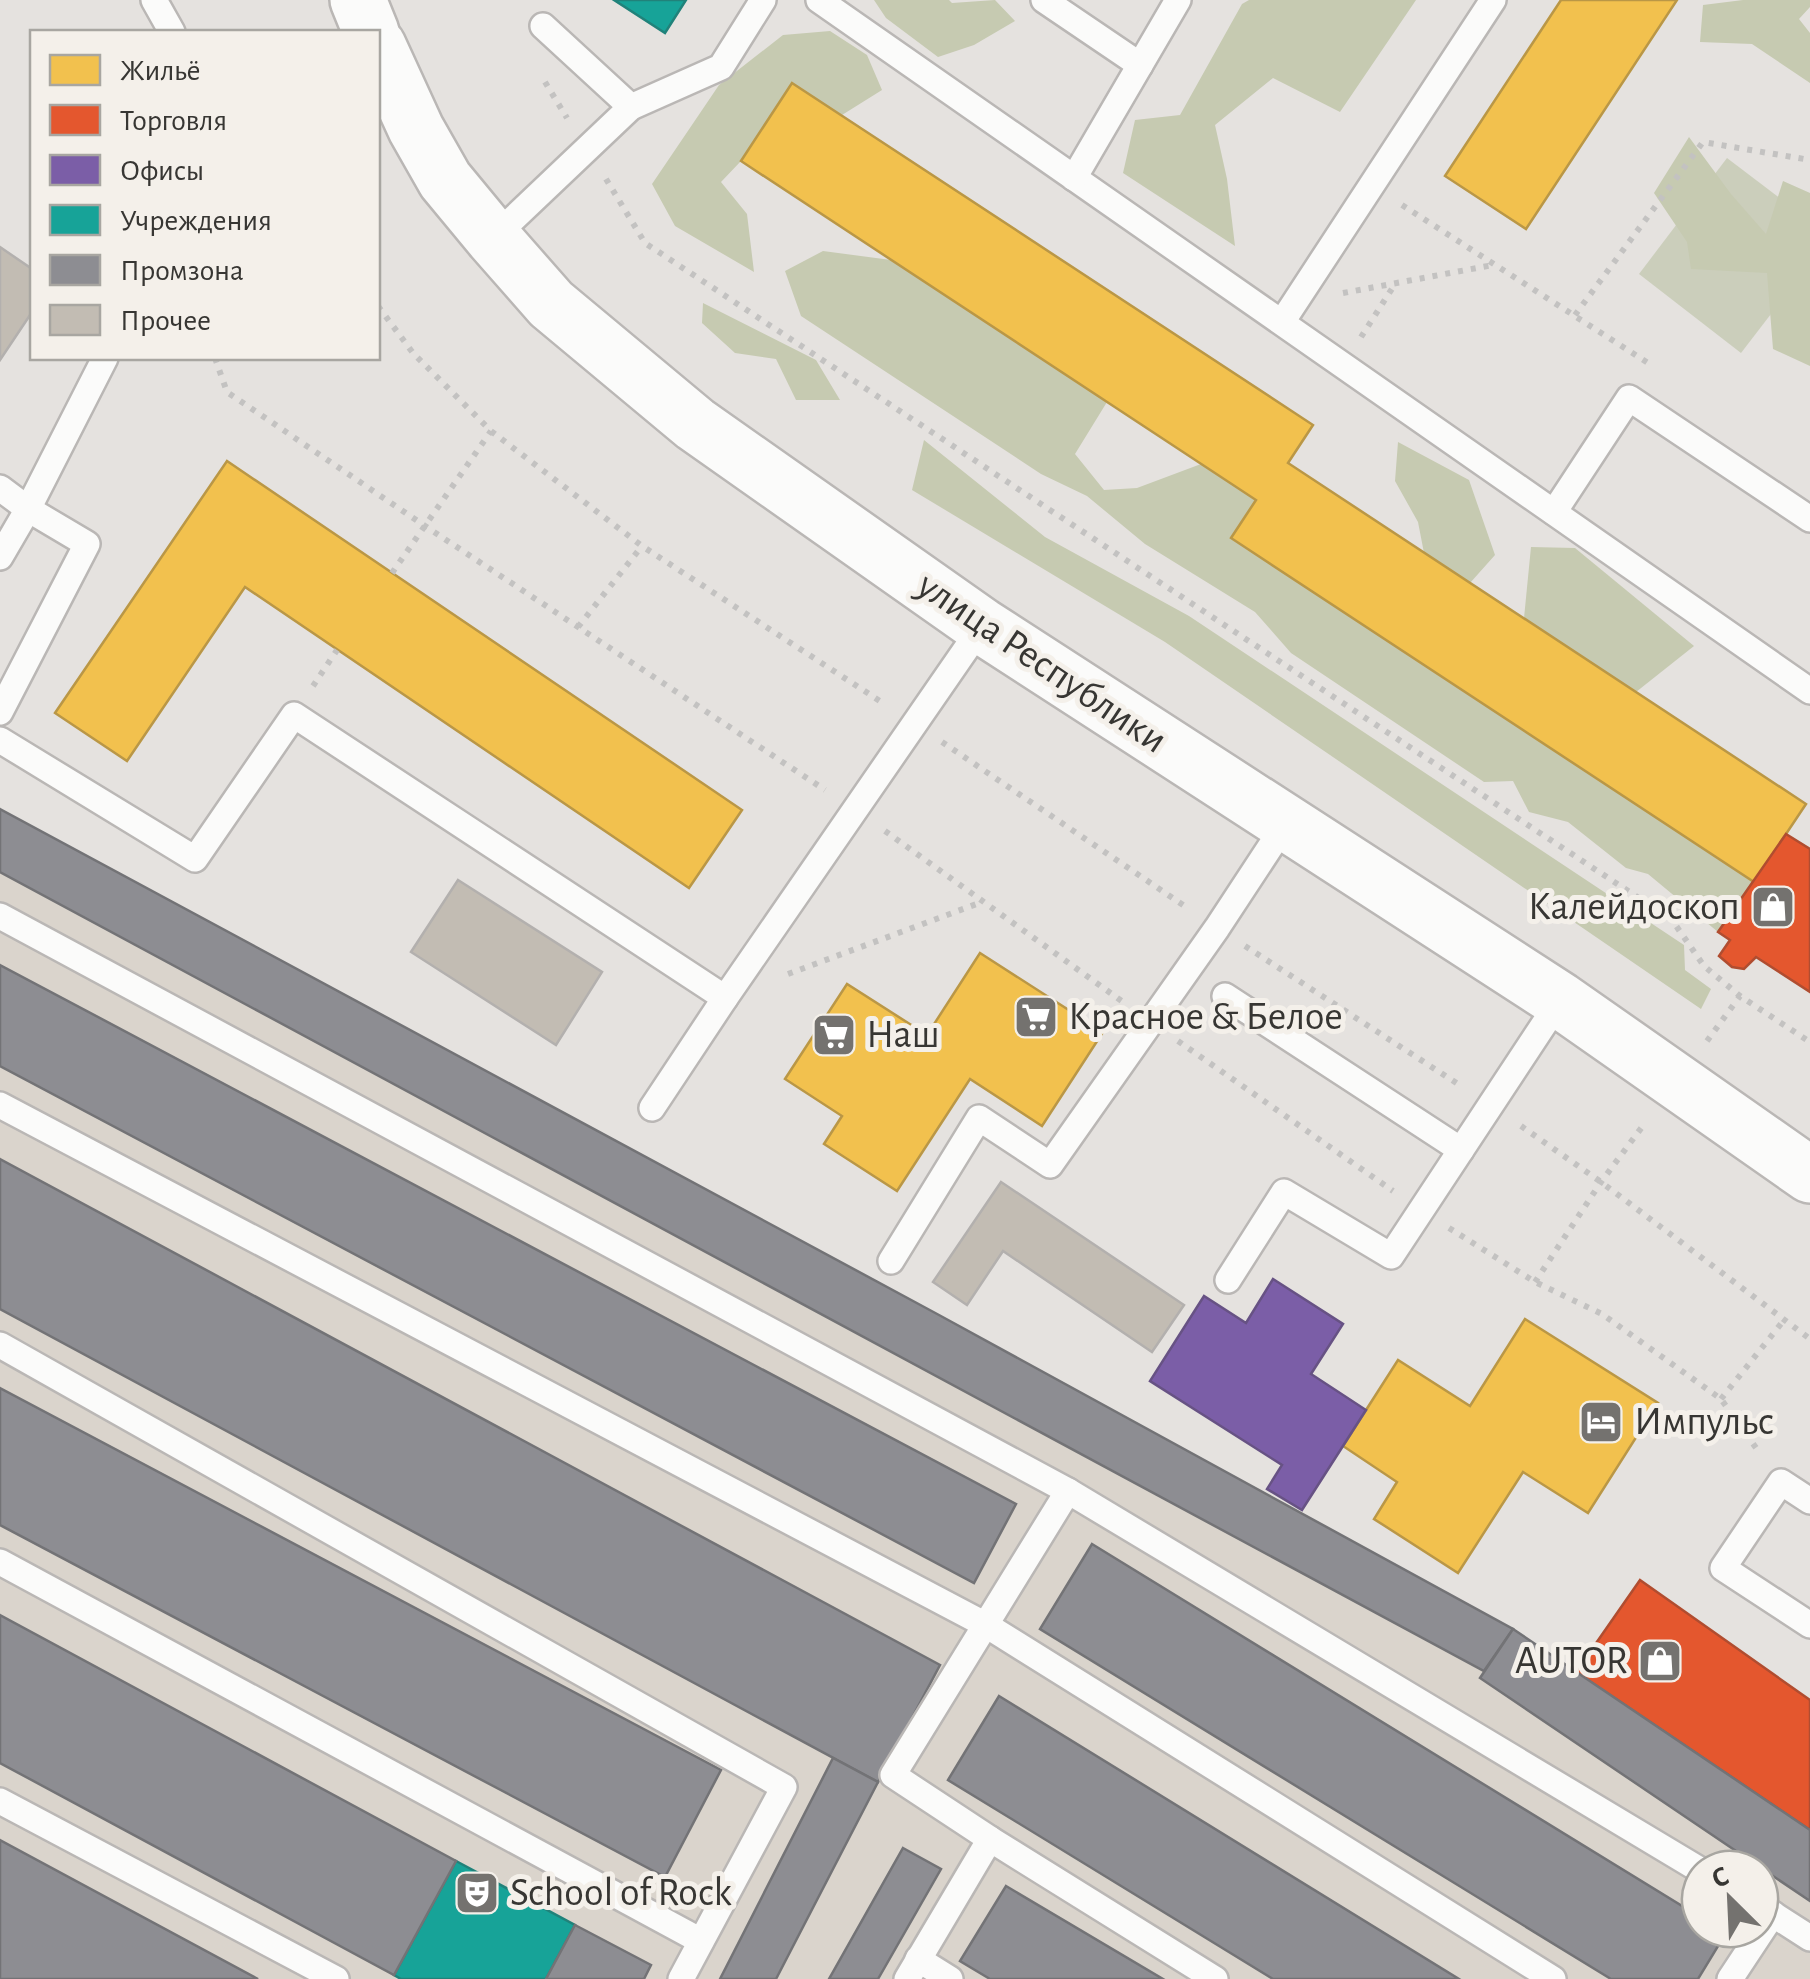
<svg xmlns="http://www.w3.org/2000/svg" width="1810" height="1979" font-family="'Alegreya Sans',sans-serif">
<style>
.built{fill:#dad4cc;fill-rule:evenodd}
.green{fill:#cbcebb}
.forest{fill:#c6cab1}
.homes{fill:#f2c14e;stroke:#ba9746;stroke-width:2.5}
.shops{fill:#e4572e;stroke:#b04d30;stroke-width:2.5}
.offices{fill:#7b5ea7;stroke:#675284;stroke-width:2.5}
.public{fill:#17a398;stroke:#21827a;stroke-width:2.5}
.industry{fill:#8d8d92;stroke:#737376;stroke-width:2.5}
.building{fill:#c2bcb3;stroke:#b3b0ae;stroke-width:2.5}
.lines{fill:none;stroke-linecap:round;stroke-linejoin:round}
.service-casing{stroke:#bab7b5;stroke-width:30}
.secondary-casing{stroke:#bab7b5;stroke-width:60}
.path{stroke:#c3c2c1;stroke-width:6;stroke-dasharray:5 8;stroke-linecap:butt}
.service{stroke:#fbfbfa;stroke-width:25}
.secondary{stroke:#fbfbfa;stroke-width:55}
.labels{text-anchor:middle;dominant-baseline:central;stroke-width:10;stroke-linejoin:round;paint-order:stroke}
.street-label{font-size:40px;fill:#373633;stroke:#f4f0ea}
.poi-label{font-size:40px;fill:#373633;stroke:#f4f0ea;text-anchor:start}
</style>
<rect width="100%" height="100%" fill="#e5e2df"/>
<path class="built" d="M 0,809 L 1513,1629 L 1810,1830 L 1810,1979 L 0,1979 ZM 1700,1869 L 1760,1869 L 1760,1929 L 1700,1929 Z"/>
<polygon class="green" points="1727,158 1810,221 1810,263 1741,353 1639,274"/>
<g class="forest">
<polygon points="874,0 949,0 952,3 995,0 1015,21 974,45 938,57 886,18"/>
<polygon points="1249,0 1416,0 1340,112 1273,78 1215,125 1227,179 1235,246 1123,173 1135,120 1180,115 1242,4"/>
<polygon points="1743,0 1810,0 1810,7 1799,19 1810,33 1810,83 1752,44 1700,42 1703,5"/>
<polygon points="830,31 867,55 882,90 842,115 792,83 741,161 721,182 747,214 754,272 675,226 652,184 719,85 783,35"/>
<polygon points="1689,137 1731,194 1766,234 1783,181 1810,193 1810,366 1773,349 1767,273 1691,269 1687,242 1654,193"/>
<polygon points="823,251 891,260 1107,402 1075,454 1104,490 1137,488 1201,464 1256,500 1231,538 1754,882 1718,932 1648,874 1626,868 1568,822 1529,812 1513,781 1484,782 1291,653 1255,612 1145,544 1087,496 1041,474 801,316 785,271"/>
<polygon points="703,303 816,360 840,400 796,400 776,359 735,353 702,323"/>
<polygon points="924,440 1045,537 1189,616 1684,945 1685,970 1711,989 1701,1009 1165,642 912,490"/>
<polygon points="1398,442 1469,480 1495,555 1470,583 1424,553 1418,522 1395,481"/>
<polygon points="1531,547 1575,548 1694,646 1636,692 1524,618"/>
</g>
<g class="homes">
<polygon points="1561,0 1677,0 1526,229 1445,176"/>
<polygon points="792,83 1313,425 1288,463 1806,804 1754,882 1231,538 1256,500 741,161"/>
<polygon points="227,461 742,810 689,888 245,587 127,761 55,713"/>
<polygon points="980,953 1103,1032 1042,1126 970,1079 897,1191 824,1144 842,1116 785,1079 847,984 927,1035"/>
<polygon points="1525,1319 1658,1403 1588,1513 1523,1472 1458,1573 1374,1519 1397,1482 1343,1446 1398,1360 1470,1406"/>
</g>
<g class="shops">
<polygon points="1786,834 1810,849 1810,992 1756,957 1744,969 1732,967 1719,956 1730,940 1718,932"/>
<polygon points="1640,1580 1810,1700 1810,1830 1576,1672"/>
</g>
<polygon class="offices" points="1273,1279 1343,1324 1311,1374 1366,1410 1302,1510 1267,1489 1282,1465 1150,1381 1204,1296 1246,1323"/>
<g class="public">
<polygon points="614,0 686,0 665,33"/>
<polygon points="456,1861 575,1925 546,1979 401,1979 394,1975"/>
</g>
<g class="industry">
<polygon points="0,809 939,1315 1513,1629 1484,1671 0,872"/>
<polygon points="0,965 1016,1504 974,1583 0,1066"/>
<polygon points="0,1159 940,1665 878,1782 0,1309"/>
<polygon points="0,1388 721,1770 665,1877 0,1525"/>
<polygon points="1092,1544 1700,1917 1700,1929 1719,1929 1726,1933 1698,1979 1611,1979 1040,1629"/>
<polygon points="0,1615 456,1861 394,1975 0,1763"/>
<polygon points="1513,1629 1810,1830 1810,1901 1480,1678"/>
<polygon points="999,1696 1459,1979 1273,1979 948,1780"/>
<polygon points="833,1758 878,1782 776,1979 720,1979"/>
<polygon points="0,1840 258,1979 0,1979"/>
<polygon points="903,1848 941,1869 878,1979 829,1979"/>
<polygon points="1006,1886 1163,1979 990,1979 960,1961"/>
<polygon points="575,1925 651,1965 644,1979 546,1979"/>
</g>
<g class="building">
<polygon points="0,247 32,269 32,312 0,360"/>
<polygon points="458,880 602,972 556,1045 411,952"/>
<polygon points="1001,1182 1184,1305 1152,1352 1003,1251 967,1305 933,1282"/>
</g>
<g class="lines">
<defs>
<g id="service">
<polyline points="154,0 172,32"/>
<polyline points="819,0 1810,691"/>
<polyline points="1044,0 1140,65"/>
<polyline points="543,26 631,107"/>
<polyline points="1074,178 1178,0"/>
<polyline points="493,238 631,107 721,67 763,0"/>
<polyline points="1282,322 1493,0"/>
<polyline points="0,488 28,509 87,544 0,712"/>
<polyline points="1554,512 1629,398 1810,519"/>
<polyline points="0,557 28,509 105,358"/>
<polyline points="0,740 195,859 294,715 725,998"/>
<polyline points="0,916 1068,1491 1700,1870"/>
<polyline points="1225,996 1461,1150"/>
<polyline points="0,1105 986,1625 1553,1979"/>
<polyline points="652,1108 725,998 982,626"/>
<polyline points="891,1261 979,1118 1050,1165 1217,928 1286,823"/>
<polyline points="1228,1280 1284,1192 1391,1256 1560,1000"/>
<polyline points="0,1345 784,1787 681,1979"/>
<polyline points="1068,1491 893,1775 990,1839 1215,1979"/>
<polyline points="1810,1501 1781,1482 1723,1568 1810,1625"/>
<polyline points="0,1562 701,1941"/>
<polyline points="0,1801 336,1979"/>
<polyline points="1760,1906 1810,1938"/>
<polyline points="918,1959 950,1979"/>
<polyline points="907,1979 990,1839"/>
<polyline points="1730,1979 1773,1914"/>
</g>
<g id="secondary">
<polyline points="358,0 371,32"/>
<polyline points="378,46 416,129 445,180 493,238 551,304 695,424 982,626 1560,1000 1810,1175"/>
</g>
</defs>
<use href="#service" class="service-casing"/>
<use href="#secondary" class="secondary-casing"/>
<g class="path">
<polyline points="545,82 567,118"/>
<polyline points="606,179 645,243 1672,920 1704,966 1740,996 1810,1042"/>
<polyline points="1402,205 1648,363"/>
<polyline points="1343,293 1493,265"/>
<polyline points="378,306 413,353 491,431 642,546 886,705"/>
<polyline points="1575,315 1703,142 1810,160"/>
<polyline points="1361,337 1395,284"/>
<polyline points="215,358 227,392 425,526 825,790"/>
<polyline points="392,573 491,431"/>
<polyline points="578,627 642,546"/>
<polyline points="313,686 337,650"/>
<polyline points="942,742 1189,909"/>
<polyline points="885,831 1123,1002"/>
<polyline points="1245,946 1461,1086"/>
<polyline points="788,974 982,902"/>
<polyline points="1178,1041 1393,1191"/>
<polyline points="1707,1041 1740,996"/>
<polyline points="1521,1126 1601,1182 1810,1339"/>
<polyline points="1449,1228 1535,1282 1602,1314 1721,1399 1759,1452"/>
<polyline points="1535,1282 1601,1182 1645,1123"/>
<polyline points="1721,1399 1784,1320"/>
</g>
<use href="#service" class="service"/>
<use href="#secondary" class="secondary"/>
</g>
<defs>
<symbol id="shop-square" viewBox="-11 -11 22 22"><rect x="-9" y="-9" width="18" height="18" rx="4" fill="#74726f" stroke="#f4f0ea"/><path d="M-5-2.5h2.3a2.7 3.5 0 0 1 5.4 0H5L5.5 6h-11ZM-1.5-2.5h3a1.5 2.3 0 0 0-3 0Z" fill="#fff"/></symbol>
<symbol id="supermarket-square" viewBox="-11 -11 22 22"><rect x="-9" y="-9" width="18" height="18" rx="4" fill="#74726f" stroke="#f4f0ea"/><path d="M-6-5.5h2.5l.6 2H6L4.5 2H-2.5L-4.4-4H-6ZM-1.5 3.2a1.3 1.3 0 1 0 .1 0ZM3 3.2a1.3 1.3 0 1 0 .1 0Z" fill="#fff"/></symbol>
<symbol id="hotel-square" viewBox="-11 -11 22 22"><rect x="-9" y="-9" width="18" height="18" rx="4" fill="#74726f" stroke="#f4f0ea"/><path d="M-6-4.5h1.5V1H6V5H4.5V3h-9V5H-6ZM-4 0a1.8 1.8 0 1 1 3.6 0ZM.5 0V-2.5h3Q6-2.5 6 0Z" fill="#fff"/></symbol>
<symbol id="theatre-square" viewBox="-11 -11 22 22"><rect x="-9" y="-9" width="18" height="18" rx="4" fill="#74726f" stroke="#f4f0ea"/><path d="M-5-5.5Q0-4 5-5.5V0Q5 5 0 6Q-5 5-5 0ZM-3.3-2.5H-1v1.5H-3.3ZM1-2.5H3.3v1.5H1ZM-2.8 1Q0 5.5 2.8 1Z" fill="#fff"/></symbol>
</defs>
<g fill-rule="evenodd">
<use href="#shop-square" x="1748" y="882" width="50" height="50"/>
<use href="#supermarket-square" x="1011" y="992" width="50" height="50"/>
<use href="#supermarket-square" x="809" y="1010" width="50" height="50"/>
<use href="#hotel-square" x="1576" y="1397" width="50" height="50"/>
<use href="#shop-square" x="1635" y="1636" width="50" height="50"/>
<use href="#theatre-square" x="452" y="1868" width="50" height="50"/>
</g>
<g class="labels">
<g class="street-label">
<text transform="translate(1042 663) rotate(34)">улица Республики</text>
</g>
<g class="poi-label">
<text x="1740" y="907" text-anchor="end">Калейдоскоп</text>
<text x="1068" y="1017">Красное &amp; Белое</text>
<text x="866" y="1035">Наш</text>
<text x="1634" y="1422">Импульс</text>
<text x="1628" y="1661" text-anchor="end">AUTOR</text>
<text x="510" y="1893">School of Rock</text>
</g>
</g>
<rect x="30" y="30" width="350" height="330" fill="#f4f0ea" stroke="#a8a6a1" stroke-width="2.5"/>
<rect x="50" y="55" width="50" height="30" fill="#f2c14e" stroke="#a8a6a1" stroke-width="2.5"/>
<text x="120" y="80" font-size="30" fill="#373633">Жильё</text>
<rect x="50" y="105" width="50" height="30" fill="#e4572e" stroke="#a8a6a1" stroke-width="2.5"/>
<text x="120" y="130" font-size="30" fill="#373633">Торговля</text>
<rect x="50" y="155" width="50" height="30" fill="#7b5ea7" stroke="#a8a6a1" stroke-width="2.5"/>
<text x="120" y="180" font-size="30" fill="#373633">Офисы</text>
<rect x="50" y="205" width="50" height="30" fill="#17a398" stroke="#a8a6a1" stroke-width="2.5"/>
<text x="120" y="230" font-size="30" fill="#373633">Учреждения</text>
<rect x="50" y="255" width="50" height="30" fill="#8d8d92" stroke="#a8a6a1" stroke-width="2.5"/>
<text x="120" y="280" font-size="30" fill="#373633">Промзона</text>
<rect x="50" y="305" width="50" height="30" fill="#c2bcb3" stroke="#a8a6a1" stroke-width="2.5"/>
<text x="120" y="330" font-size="30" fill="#373633">Прочее</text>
<g transform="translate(1730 1899) rotate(336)"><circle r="48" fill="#f4f0ea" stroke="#a8a6a1" stroke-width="2.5"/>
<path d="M0-8L18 38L0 25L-18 38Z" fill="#74726f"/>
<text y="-15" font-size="28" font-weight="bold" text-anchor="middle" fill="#373633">С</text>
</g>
</svg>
